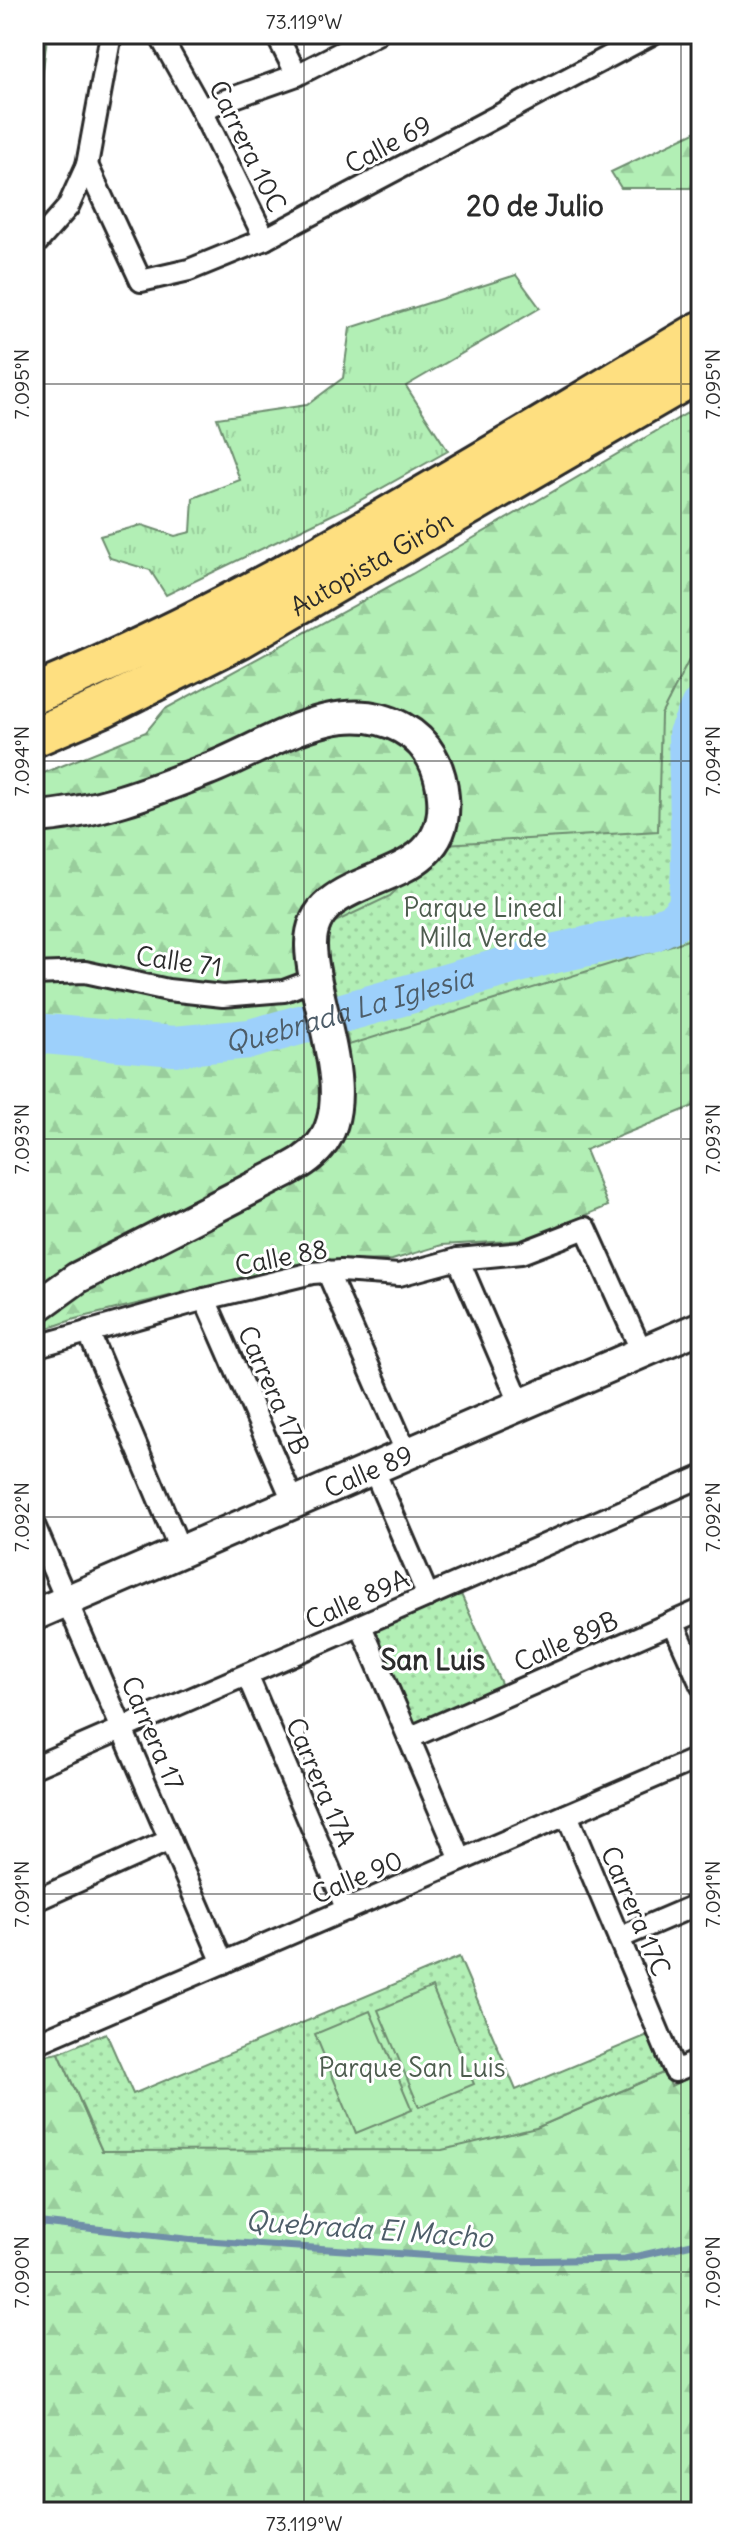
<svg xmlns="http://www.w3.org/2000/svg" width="735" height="2546" font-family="Delius,sans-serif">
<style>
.grass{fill:url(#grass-tufts);stroke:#6e8d70;stroke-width:2}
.forest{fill:url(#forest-firs);stroke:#6e8d70;stroke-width:2}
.park{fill:url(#park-dots);stroke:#6e8d70;stroke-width:2}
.pitch{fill:#b2efb5;stroke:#6e8d70;stroke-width:2}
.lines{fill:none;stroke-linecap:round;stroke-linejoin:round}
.stream{stroke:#6f8ea8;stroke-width:7}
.river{stroke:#9dd0fb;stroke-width:40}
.street-casing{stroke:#2b2b2b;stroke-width:26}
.secondary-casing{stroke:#2b2b2b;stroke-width:36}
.highway-casing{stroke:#2b2b2b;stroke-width:44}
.street{stroke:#fff;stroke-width:20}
.secondary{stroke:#fff;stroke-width:30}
.highway{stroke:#fedf80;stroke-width:38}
.ticks{fill:none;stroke:#2b2b2b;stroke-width:2;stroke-opacity:0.45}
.labels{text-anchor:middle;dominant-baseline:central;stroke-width:6;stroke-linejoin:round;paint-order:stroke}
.street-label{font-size:26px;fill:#2b2b2b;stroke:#fff}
.park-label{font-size:26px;fill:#4d5c4e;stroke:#fff}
.neighbourhood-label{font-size:28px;font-weight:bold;fill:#2b2b2b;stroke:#fff}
.water-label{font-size:28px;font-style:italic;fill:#4d5d69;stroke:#fff}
.neatline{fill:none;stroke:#2b2b2b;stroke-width:3}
.ticks-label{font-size:20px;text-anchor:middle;fill:#2b2b2b}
</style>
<defs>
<pattern id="grass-tufts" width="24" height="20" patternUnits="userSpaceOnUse" patternTransform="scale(2)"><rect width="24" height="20" fill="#b2efb5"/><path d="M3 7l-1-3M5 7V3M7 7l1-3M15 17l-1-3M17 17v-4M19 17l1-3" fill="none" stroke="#99cd9c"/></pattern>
<pattern id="forest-firs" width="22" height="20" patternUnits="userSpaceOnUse" patternTransform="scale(2)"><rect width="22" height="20" fill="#b2efb5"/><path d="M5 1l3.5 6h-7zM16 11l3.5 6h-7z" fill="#99cd9c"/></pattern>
<pattern id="park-dots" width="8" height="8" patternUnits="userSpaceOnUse" patternTransform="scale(2)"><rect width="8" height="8" fill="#b2efb5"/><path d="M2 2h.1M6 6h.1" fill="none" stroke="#99cd9c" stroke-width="1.8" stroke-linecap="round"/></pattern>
</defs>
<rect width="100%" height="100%" fill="#fff"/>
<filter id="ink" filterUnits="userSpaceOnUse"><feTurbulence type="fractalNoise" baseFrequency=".0125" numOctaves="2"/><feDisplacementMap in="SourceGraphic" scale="16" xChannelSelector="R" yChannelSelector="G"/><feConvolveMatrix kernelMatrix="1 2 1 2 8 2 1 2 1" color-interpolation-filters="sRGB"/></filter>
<g filter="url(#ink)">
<polygon class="grass" points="516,275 540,308 406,386 448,451 348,507 166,595 150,570 110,558 100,536 142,525 175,536 191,532 193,498 240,480 217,418 307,405 343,378 350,328"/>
<g class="forest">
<polygon points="34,34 44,34 47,37 34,144"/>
<polygon points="701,129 701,208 692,188 621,188 611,172"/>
<polygon points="701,405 701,1103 585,1150 608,1206 526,1240 442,1245 392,1260 341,1261 251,1276 75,1319 34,1333 34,777 146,732 165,709 412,574"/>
<polygon points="59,2053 102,2151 536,2128 665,2072 671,2086 701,2072 701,2496 678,2512 34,2512 34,2057"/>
</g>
<g class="park">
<polygon points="701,652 701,936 349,1045 325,946 333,923 390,896 444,844 658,831 661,715 690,658"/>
<polygon points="460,1592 503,1688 408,1729 366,1633"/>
<polygon points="459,1957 516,2090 650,2034 665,2072 536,2128 442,2150 102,2151 59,2053 106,2033 133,2094"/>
</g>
<g class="pitch">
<polygon points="432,1987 474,2084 419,2107 378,2010"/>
<polygon points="370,2011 412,2110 356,2133 315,2034"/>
</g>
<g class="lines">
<polyline class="stream" points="34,2222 194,2240 510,2261 625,2259 701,2242"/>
<path class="river" id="s1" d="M 34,1033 L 174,1046 L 250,1039 L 547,955 L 652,932 L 675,921 L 688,907 L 691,871 L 688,734 L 701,706"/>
<defs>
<g id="street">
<polyline points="159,34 201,109 265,239"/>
<polyline points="276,34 297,75"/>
<polyline points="201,109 297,75 377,34"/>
<polyline points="87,165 141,281 189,270 265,239 652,34"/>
<polyline points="34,246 68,207 87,165 111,34"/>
<polyline points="34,974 85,972 168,990 223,996 284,991 316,979"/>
<polyline points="458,1259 521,1405"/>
<polyline points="327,1271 407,1454"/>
<polyline points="205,1299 294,1503"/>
<polyline points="88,1331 181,1552"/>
<polyline points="34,1347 205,1299 312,1273 341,1271 399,1275 458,1259 521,1253 586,1228 642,1352"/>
<polyline points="373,1468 428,1596"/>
<polyline points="34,1525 223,1963"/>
<polyline points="673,1622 701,1685"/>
<polyline points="361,1626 461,1860"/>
<polyline points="247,1675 347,1910"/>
<polyline points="409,1738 701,1610"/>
<polyline points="34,1767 701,1477"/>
<polyline points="567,1815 675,2071 701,2060"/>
<polyline points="34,1901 170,1840"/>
<polyline points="619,1938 701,1903"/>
<polyline points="34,2044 701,1757"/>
</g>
<g id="secondary">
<path d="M 34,817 C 95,814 153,791 209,769 C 268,746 339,693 402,728 C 428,742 441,768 443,797 C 452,897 309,862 311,946 C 312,1002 360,1098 320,1146 C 310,1158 299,1164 286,1171 L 77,1278 L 34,1309"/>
<path id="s2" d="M 34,1615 L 701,1327"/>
</g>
<g id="highway">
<path d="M 34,694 C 269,598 483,459 701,331"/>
<path id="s3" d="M 34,737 L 104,707 L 241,638 L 701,371"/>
</g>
</defs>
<use href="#street" class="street-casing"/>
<use href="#secondary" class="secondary-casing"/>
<use href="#highway" class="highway-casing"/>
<use href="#street" class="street"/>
<use href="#secondary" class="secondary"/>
<use href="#highway" class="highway"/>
</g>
</g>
<path class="ticks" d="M 304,34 L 304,2512M 681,34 L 681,2512M 34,384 L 701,384M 34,761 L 701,761M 34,1139 L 701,1139M 34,1517 L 701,1517M 34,1894 L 701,1894M 34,2272 L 701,2272"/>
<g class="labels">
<g class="street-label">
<text transform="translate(388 144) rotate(-28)">Calle 69</text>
<text transform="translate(248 146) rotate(64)">Carrera 10C</text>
<text stroke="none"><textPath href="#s3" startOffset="380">Autopista Girón</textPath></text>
<text transform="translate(179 961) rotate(8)">Calle 71</text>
<text transform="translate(281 1257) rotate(-11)">Calle 88</text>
<text transform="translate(274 1390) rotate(66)">Carrera 17B</text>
<text stroke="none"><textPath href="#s2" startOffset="364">Calle 89</textPath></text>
<text transform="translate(357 1599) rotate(-24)">Calle 89A</text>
<text transform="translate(566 1641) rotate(-24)">Calle 89B</text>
<text transform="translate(153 1733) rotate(67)">Carrera 17</text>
<text transform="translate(321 1782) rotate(67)">Carrera 17A</text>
<text transform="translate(357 1877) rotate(-23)">Calle 90</text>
<text transform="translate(636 1911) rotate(67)">Carrera 17C</text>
</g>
<g class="park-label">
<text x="483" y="907">Parque Lineal<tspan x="483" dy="30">Milla Verde</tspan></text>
<text x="412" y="2067">Parque San Luis</text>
</g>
<g class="neighbourhood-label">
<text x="535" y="206">20 de Julio</text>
<text x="433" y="1660">San Luis</text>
</g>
<g class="water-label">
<text stroke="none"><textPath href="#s1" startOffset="320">Quebrada La Iglesia</textPath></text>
<text transform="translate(369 2229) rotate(4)">Quebrada El Macho</text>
</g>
</g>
<rect width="735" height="2546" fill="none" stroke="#fff" stroke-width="88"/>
<rect x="44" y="44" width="647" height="2458" class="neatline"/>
<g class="ticks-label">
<text x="304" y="29">73.119°W</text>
<text transform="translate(22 384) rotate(-90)" y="7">7.095°N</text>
<text transform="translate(713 384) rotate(-90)" y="7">7.095°N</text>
<text transform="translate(22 761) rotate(-90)" y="7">7.094°N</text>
<text transform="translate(713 761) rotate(-90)" y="7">7.094°N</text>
<text transform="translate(22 1139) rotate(-90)" y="7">7.093°N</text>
<text transform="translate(713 1139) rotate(-90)" y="7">7.093°N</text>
<text transform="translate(22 1517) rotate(-90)" y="7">7.092°N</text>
<text transform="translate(713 1517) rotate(-90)" y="7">7.092°N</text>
<text transform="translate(22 1894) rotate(-90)" y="7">7.091°N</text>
<text transform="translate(713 1894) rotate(-90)" y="7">7.091°N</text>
<text transform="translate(22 2272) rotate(-90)" y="7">7.090°N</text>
<text transform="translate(713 2272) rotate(-90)" y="7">7.090°N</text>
<text x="304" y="2531">73.119°W</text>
</g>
</svg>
